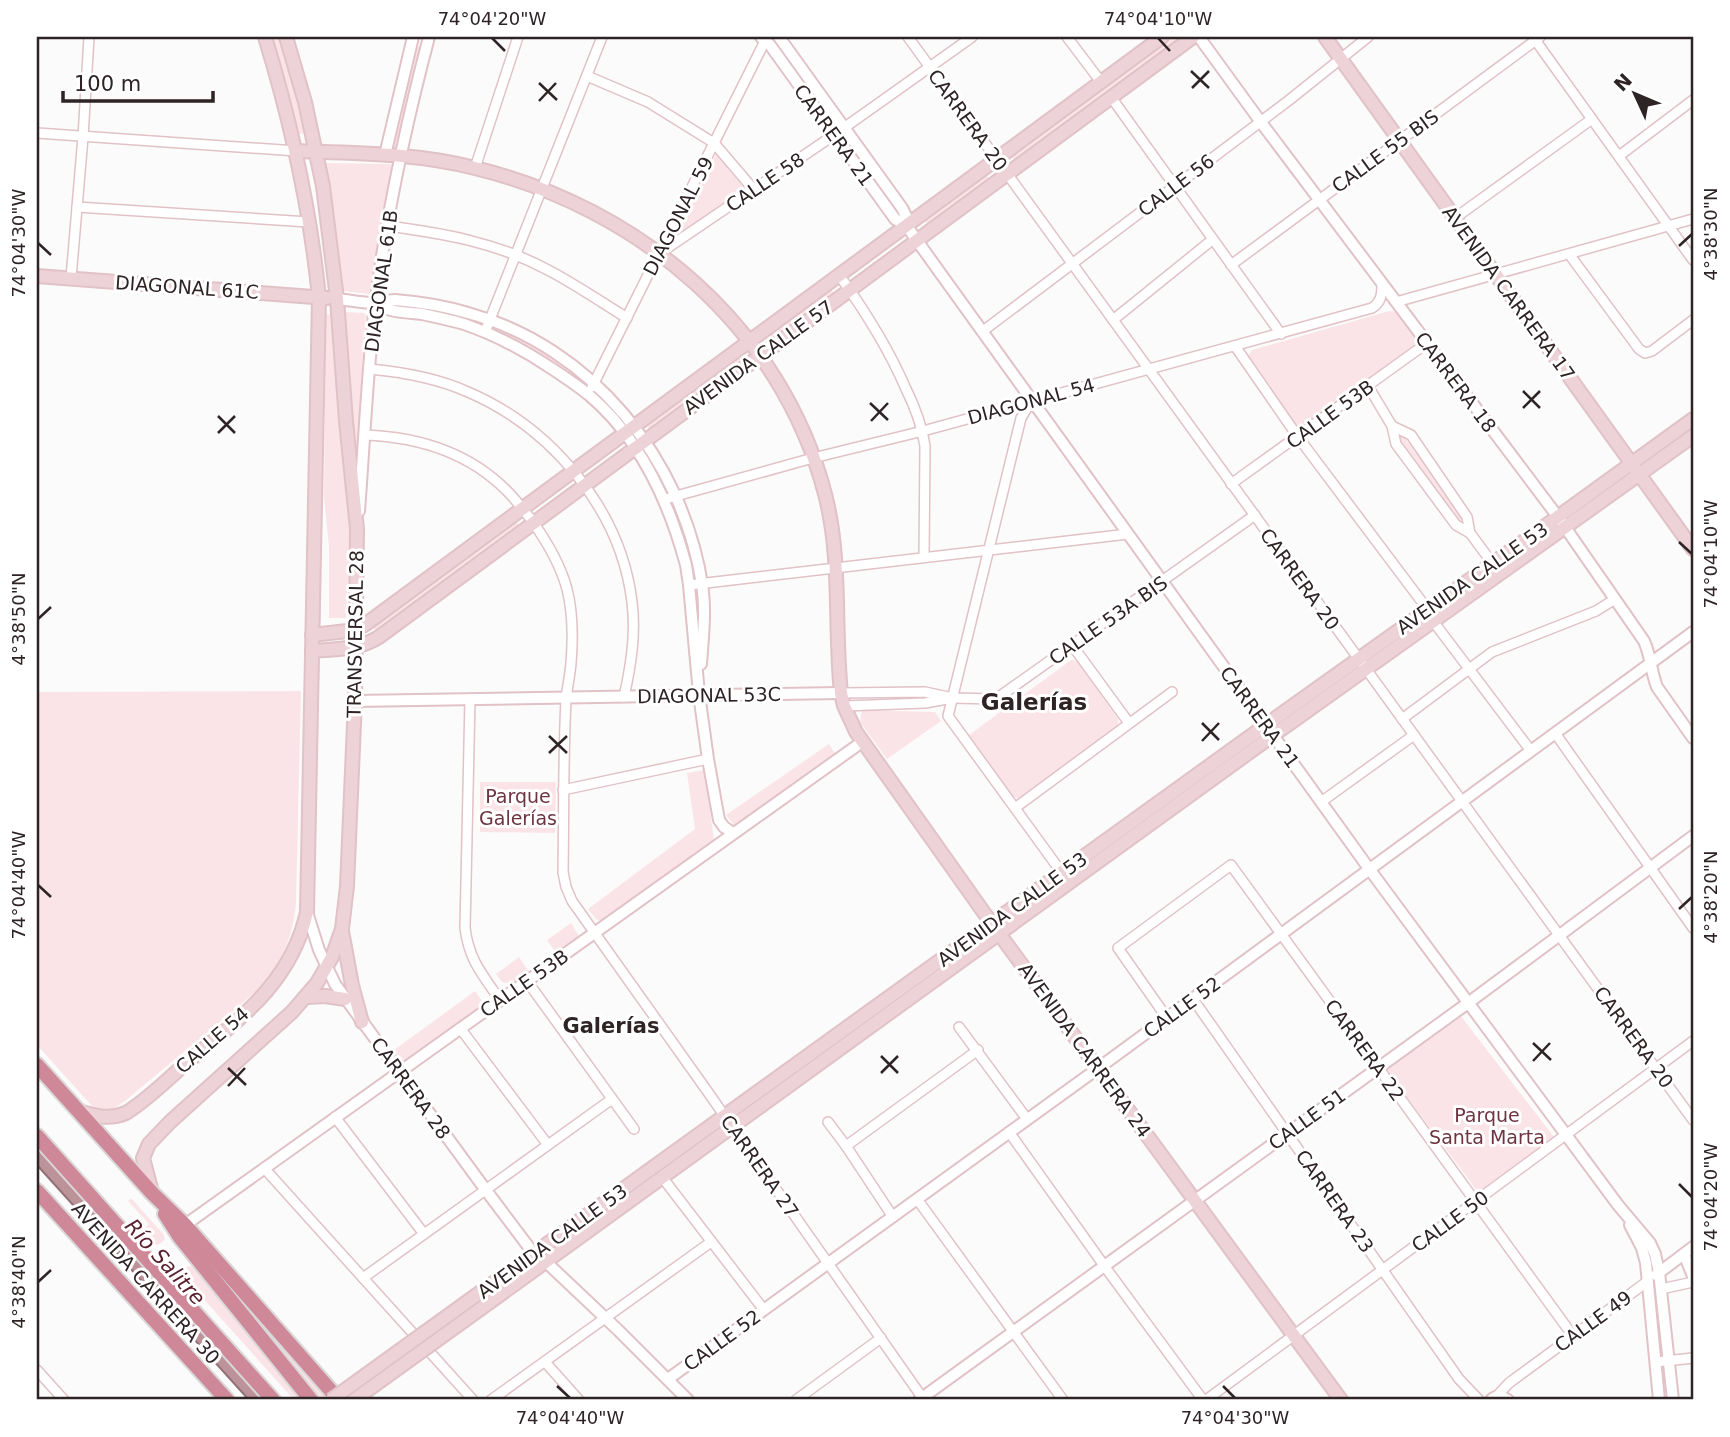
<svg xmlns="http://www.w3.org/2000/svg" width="1730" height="1437" font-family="'DejaVu Sans',sans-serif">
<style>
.green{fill:#fbe4e7}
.water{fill:#bd939a;stroke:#927177;stroke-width:2}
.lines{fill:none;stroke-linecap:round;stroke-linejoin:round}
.minor-casing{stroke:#e0c2c7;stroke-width:12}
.tertiary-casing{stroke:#e0c2c7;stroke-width:14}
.secondary-casing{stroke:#e0c2c7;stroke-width:16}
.trunk-casing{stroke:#d9d7d8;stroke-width:18}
.minor{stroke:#fff;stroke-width:9}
.tertiary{stroke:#fff;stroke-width:10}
.secondary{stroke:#edd2d8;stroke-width:12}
.trunk{stroke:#ce8897;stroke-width:14}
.secondary-bridge-casing{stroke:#e0c2c7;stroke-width:16;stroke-linecap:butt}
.secondary-bridge{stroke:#edd2d8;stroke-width:12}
.ticks{fill:none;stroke:#2e2325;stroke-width:2.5}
.labels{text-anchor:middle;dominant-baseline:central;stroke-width:6;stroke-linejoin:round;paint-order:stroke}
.street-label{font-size:19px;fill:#2e2325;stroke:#fff}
.park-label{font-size:19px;fill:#6d3441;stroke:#fff}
.neighbourhood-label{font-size:21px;font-weight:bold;fill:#2e2325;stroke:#fff}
.water-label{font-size:21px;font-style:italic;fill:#58212f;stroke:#fff}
.quarter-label{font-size:23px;font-weight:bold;fill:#2e2325;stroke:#fff}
.neatline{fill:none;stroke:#2e2325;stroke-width:2.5}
.ticks-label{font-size:18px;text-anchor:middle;fill:#2e2325}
</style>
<rect width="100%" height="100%" fill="#fbfbfb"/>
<g class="green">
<polygon points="271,37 280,37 291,73 305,133 299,134 284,76"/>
<polygon points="1173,37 1177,37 1179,40 1015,161 1011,156"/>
<polygon points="420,46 422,48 399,147 390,147 416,48"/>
<polygon points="716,154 745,189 676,238"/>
<polygon points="325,163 390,164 393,168 382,226 372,290 369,294 344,291 341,287 332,204"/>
<polygon points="984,172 990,180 928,225 922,217"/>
<polygon points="830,288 834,293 769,343 765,337"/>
<polygon points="1389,311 1400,312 1419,337 1415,345 1302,426 1298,426 1291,420 1249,362 1248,356 1252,350"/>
<polygon points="344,312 364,313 366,315 357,452 354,453 343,313"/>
<polygon points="326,314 333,315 349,492 350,546 346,618 329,618 329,547 324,498"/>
<path d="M 499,329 C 530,344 559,361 587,382 L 586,386 L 584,387 L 495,331 Z"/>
<polygon points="738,356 742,362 650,430 646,425"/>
<polygon points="1400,436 1405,438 1462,516 1461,522 1458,522 1398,441 1398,438"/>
<polygon points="516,521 518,525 376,631 373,627"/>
<polygon points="1071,660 1077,661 1118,719 1118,726 1018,798 1010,796 969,739 969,735"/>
<path d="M 301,691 L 296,904 C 292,939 282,964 258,990 L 125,1101 L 107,1113 L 92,1106 L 37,1045 L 37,692 Z"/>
<polygon points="862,710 935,712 941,721 887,759 860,722"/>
<polygon points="829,744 836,755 735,826 726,815"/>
<polygon points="705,770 714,841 600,921 596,919 588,909 695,829 687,773"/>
<polygon points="480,782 556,782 555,833 480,832"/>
<polygon points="571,923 579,936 556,953 547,940"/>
<polygon points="519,957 529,972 511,984 502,982 496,974"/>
<polygon points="475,991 484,1004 399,1066 390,1053"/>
<polygon points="1460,1015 1554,1137 1478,1192 1386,1069"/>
<polygon points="131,1198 164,1235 165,1240 158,1245 155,1244 143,1231 149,1224 128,1201"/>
<polygon points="189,1266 194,1267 300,1400 294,1400 183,1276 183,1269"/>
<polygon points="220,1275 333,1400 320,1400 299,1377"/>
</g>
<polygon class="water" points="37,1139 268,1400 249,1400 37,1165"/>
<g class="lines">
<defs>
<g id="minor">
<polyline points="908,37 1693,1120"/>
<polyline points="1067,37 1101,82"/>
<polyline points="1533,37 1693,260"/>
<polyline points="587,76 648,102 714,143 754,190"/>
<polyline points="1111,97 1281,334"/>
<polyline points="37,133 297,151"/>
<polyline points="1619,156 1693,100"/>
<polyline points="475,168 518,37"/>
<polyline points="77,207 309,222"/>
<polyline points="1455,218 1592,119"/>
<path d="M 387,226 C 443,233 498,243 548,270 C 575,284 601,302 627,318"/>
<polyline points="660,253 834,135 972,37"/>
<polyline points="1569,254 1639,349 1645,353 1652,351 1693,320"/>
<polyline points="1231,265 1540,37"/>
<path d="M 839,275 C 865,311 888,347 906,389 C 915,407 922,426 925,446 L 924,557"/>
<polyline points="71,278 83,137 89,37"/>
<polyline points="1396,302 1693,219"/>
<polyline points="1113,320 1212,240"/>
<polyline points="983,331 1288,101 1368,37"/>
<polyline points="485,332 602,37"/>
<polyline points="1235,346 1298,437 1428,610"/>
<path d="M 369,369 C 403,372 437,378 468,392 C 552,428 621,510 632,602 C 636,634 631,665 624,697"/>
<polyline points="1368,386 1392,426 1396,444 1456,525 1470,533 1493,564"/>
<polyline points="592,387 767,37"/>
<polyline points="1032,400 1021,418 948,716 1062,873"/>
<polyline points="1392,426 1411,435 1467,517 1470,533"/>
<path d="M 365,435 C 417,437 468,452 506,490 C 515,498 522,509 530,518 C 546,540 560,563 567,589 C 573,613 573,639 571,663 C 570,676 567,688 566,700 C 563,757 564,815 563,872 L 566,887 L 572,901 L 705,1088 L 924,1400"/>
<polyline points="1231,484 1427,343"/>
<path d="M 669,498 L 813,458 L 923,431 L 1372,308 C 1381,302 1382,295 1382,284"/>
<polyline points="689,585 1128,534"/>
<polyline points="1433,621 1531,751"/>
<polyline points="1072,645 1129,723"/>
<polyline points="841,693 925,692 953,698 996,699 1255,515"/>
<path d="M 470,699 L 465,928 C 469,960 482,974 500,1000"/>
<polyline points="844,706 925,703 947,699"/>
<polyline points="1402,719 1492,652 1596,611 1615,599"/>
<polyline points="1555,733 1693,928"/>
<polyline points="563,790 708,759"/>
<polyline points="1321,802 1414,735"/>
<polyline points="1015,808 1172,692"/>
<polyline points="527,981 634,1129"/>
<polyline points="1193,999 1459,1379 1479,1400"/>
<polyline points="1167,1018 1118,948 1231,865 1573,1336"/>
<polyline points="959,1027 1027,1119"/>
<polyline points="460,1028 548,1145"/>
<polyline points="335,1117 424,1234"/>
<polyline points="828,1122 846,1146 893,1217"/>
<polyline points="1009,1132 1108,1271 1203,1400"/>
<polyline points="846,1146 978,1050"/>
<polyline points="264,1168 473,1400"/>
<polyline points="662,1177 764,1310"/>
<polyline points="917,1199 1063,1400"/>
<polyline points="363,1278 612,1099"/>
<polyline points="1661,1289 1693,1282"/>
<polyline points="545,1362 579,1400"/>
<polyline points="1656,1362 1693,1358"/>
<polyline points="37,1370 64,1400"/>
<polyline points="1496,1397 1509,1383 1648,1281"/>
<polyline points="491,1400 711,1242"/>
<polyline points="796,1400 881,1338"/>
<polyline points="1206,1400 1693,1041"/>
</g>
<g id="tertiary">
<polyline points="761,37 770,45 895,219 906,225 923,249 1370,870 1618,1205 1650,1243 1655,1254 1659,1272 1673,1400"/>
<polyline points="779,37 902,208 906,216 906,225"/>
<path d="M 1199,37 L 1263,125 L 1558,517 L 1644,641 C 1651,656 1651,672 1657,687 L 1693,738"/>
<polyline points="385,155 413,37"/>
<path d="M 337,299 C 349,300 363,303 374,303 C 381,303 386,300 395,300 C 420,302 445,306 468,313 C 592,347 682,459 702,584 C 706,610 703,637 701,664"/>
<path d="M 376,303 C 389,313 406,312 422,314 C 436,317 450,320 464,324 C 496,335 526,351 554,370 C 566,378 578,386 589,395 C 640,438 669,502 686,565 L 689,585 L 699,694 L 708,759 L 719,820 L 724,827 L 733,833"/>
<path d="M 359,511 C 364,445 367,379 374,314 C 385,221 405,128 429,37"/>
<polyline points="355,701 841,693"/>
<polyline points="307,912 319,950 335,984 485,1189 534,1254"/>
<polyline points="185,1225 862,742"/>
<polyline points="1630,1225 1642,1248 1646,1263 1659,1400"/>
<polyline points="1684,1254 1693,1276"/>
<polyline points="546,1262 618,1330 688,1400"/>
<polyline points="1656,1275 1693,1247"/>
<polyline points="668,1379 1104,1064 1693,632"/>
<polyline points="919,1400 1468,1003 1693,836"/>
<path d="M 1491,1400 C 1496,1395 1502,1396 1508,1400"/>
</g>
<g id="secondary">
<polyline points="1325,37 1693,549"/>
<path d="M 297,151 C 356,153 417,153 475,168 C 639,208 781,326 825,494 C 842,559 834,626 841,693 L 844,706 L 856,732 L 992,924 L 1341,1400"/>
<polyline points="37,276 327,298"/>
<polyline points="312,635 356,630 366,624 1162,37"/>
<path d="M 312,651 C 335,649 359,650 379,637 L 1193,37"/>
<polyline points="342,931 352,985 362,1022"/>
<polyline points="307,997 325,996 345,999"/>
<path d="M 78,1111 C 95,1116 109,1120 126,1113 C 147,1100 166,1081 184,1065 C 238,1020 291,984 307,912 L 319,297 C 310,208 291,122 265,37"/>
<polyline points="152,1192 143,1158 149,1144 170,1122 292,1012 317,983 332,957 342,929 347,886 355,701 357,529 346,421 337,299 323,186 305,102 286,37"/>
<polyline points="482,1291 1266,725 1548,524 1693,419"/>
<polyline points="490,1302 1258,746 1693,436"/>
</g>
<g id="trunk">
<polyline points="37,1065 152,1193 185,1225 339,1400"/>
<polyline points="37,1136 273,1400"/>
<polyline points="37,1191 227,1400"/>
<polyline points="165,1214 179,1236 311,1400"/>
</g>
</defs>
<use href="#minor" class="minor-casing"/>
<use href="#tertiary" class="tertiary-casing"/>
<use href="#secondary" class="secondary-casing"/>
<use href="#trunk" class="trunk-casing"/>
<use href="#minor" class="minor"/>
<use href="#tertiary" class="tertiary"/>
<use href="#secondary" class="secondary"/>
<use href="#trunk" class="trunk"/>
<defs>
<g id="secondary-bridge">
<polyline points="331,1400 482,1291"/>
<polyline points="354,1400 490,1302"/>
</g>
</defs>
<use href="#secondary-bridge" class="secondary-bridge-casing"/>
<use href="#secondary-bridge" class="secondary-bridge"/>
</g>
<path class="ticks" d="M 492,38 L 505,51M 1158,38 L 1170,51M 1191,71 L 1209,88M 539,83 L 557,100M 1192,88 L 1209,71M 539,101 L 556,83M 38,243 L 51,255M 1679,246 L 1692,234M 1523,391 L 1540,408M 870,403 L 888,420M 1523,408 L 1540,391M 218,416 L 235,433M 871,421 L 888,403M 218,433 L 235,416M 1679,542 L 1692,554M 38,619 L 51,607M 1202,723 L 1219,740M 549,736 L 567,753M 1202,741 L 1219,723M 549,753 L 567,736M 38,885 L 51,897M 1679,909 L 1692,897M 1533,1043 L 1551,1060M 881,1056 L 898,1073M 1533,1061 L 1550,1043M 228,1068 L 246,1085M 881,1073 L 898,1056M 228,1086 L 245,1068M 1679,1184 L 1692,1197M 38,1282 L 51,1270M 557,1386 L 570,1398M 1223,1386 L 1235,1398"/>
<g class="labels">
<g class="street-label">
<text transform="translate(968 120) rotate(54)">CARRERA 20</text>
<text transform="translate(834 135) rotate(54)">CARRERA 21</text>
<text transform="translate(1385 151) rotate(-36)">CALLE 55 BIS</text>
<text transform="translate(765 182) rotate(-34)">CALLE 58</text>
<text transform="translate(1176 185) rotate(-37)">CALLE 56</text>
<text transform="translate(678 216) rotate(-63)">DIAGONAL 59</text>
<text transform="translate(381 281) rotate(-82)">DIAGONAL 61B</text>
<text transform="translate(187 287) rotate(4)">DIAGONAL 61C</text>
<text transform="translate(1509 293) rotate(54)">AVENIDA CARRERA 17</text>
<text transform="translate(758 357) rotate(-36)">AVENIDA CALLE 57</text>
<text transform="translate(1456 382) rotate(53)">CARRERA 18</text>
<text transform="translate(1031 401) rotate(-15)">DIAGONAL 54</text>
<text transform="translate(1330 414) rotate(-36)">CALLE 53B</text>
<text transform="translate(1472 578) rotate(-35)">AVENIDA CALLE 53</text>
<text transform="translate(1300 579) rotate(54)">CARRERA 20</text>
<text transform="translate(1108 620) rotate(-35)">CALLE 53A BIS</text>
<text transform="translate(355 634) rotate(-89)">TRANSVERSAL 28</text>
<text transform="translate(709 695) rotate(-1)">DIAGONAL 53C</text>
<text transform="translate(1260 717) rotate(54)">CARRERA 21</text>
<text transform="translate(1012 909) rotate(-36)">AVENIDA CALLE 53</text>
<text transform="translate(524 983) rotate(-35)">CALLE 53B</text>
<text transform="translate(1182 1007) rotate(-36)">CALLE 52</text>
<text transform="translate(1634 1037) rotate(54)">CARRERA 20</text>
<text transform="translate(212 1040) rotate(-41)">CALLE 54</text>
<text transform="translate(1085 1050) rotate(54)">AVENIDA CARRERA 24</text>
<text transform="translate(1365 1050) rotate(54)">CARRERA 22</text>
<text transform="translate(411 1088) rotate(54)">CARRERA 28</text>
<text transform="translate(1307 1119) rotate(-36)">CALLE 51</text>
<text transform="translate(760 1166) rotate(55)">CARRERA 27</text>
<text transform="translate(1335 1201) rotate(55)">CARRERA 23</text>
<text transform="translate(1450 1221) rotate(-36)">CALLE 50</text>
<text transform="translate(552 1241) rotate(-36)">AVENIDA CALLE 53</text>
<text transform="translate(146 1283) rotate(48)">AVENIDA CARRERA 30</text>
<text transform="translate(1593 1321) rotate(-36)">CALLE 49</text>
<text transform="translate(722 1340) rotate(-36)">CALLE 52</text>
</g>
<g class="park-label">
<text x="518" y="796">Parque<tspan x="518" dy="22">Galerías</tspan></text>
<text x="1487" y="1115">Parque<tspan x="1487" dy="22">Santa Marta</tspan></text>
</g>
<g class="neighbourhood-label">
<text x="611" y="1026">Galerías</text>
</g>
<g class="water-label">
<text transform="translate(165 1262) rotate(48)">Río Salitre</text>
</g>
<g class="quarter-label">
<text x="1034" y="702">Galerías</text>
</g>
</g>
<rect width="1730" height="1437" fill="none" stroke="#ffffff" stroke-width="77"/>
<g transform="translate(1635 94) rotate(314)" stroke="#ffffff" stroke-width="5" paint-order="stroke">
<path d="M0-5L12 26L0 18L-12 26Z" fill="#2e2325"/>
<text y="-10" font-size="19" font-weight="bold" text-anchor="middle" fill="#2e2325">N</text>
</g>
<path d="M63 91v10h150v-10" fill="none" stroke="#2e2325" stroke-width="3.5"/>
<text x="74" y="91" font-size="21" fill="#2e2325" stroke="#ffffff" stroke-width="5" paint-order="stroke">100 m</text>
<rect x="38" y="38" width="1654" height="1360" class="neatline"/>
<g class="ticks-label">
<text x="492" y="25">74°04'20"W</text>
<text x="1158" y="25">74°04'10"W</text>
<text transform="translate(1711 234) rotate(-90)" y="6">4°38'30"N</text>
<text transform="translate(19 243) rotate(-90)" y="6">74°04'30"W</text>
<text transform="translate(1711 554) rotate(-90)" y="6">74°04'10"W</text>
<text transform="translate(19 619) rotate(-90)" y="6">4°38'50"N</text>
<text transform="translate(19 885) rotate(-90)" y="6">74°04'40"W</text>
<text transform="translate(1711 897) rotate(-90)" y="6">4°38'20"N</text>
<text transform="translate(1711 1197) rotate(-90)" y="6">74°04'20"W</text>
<text transform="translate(19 1282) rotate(-90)" y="6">4°38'40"N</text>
<text x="570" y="1424">74°04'40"W</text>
<text x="1235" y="1424">74°04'30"W</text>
</g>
</svg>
